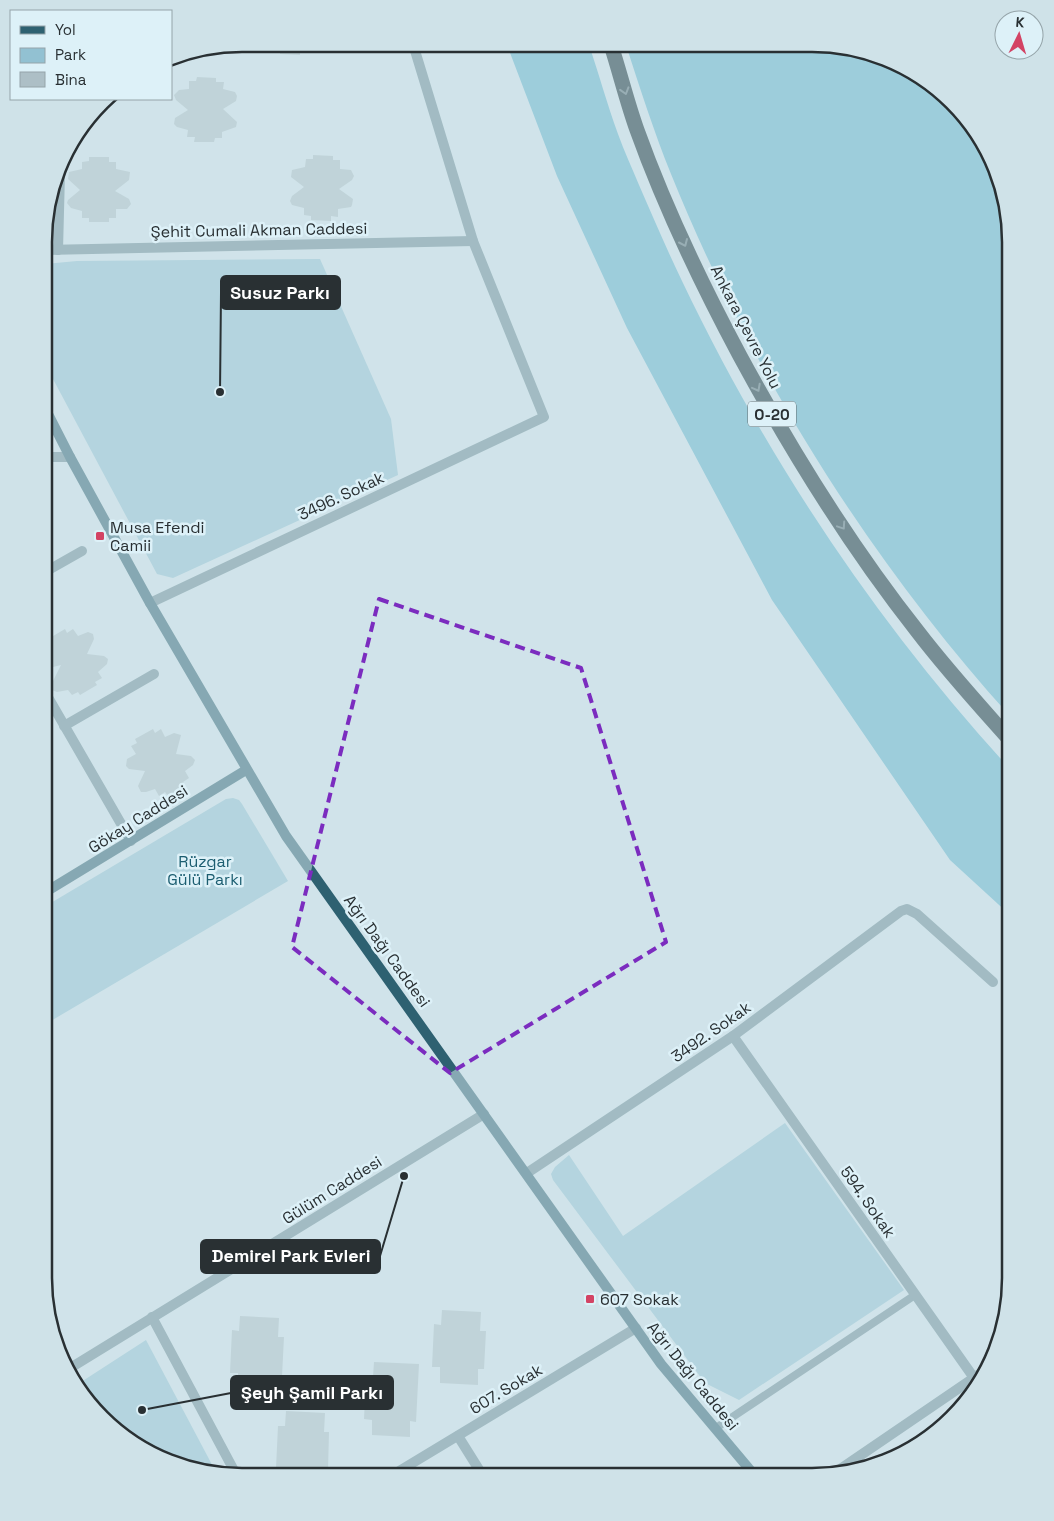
<svg xmlns="http://www.w3.org/2000/svg" width="1054" height="1521" font-family="'Space Grotesk',sans-serif">
<style>
.green{fill:#92c1d2}
.forest{fill:#5fb1cb}
.building{fill:#adbfc6}
.lines{fill:none;stroke-linecap:round;stroke-linejoin:round}
.service{stroke:#6a8a95;stroke-width:8}
.minor{stroke:#6a8a95;stroke-width:10}
.tertiary{stroke:#6a8a95;stroke-width:10}
.secondary{stroke:#2e6171;stroke-width:10}
.motorway{stroke:#0d272f;stroke-width:15}
.oneway{stroke:#566e75}
.marked{fill:none;stroke:#7b2cbf;stroke-width:4;stroke-dasharray:10 6;stroke-linejoin:round}
.poi-dot{fill:#d34364;stroke:#ddf1f8;stroke-width:2}
.labels{text-anchor:middle;dominant-baseline:central;stroke-width:5;stroke-linejoin:round;paint-order:stroke}
.shield{fill:#ddf1f8;stroke:#5f6a6e;stroke-width:1}
.shield-label{font-size:15px;font-weight:bold;fill:#293033}
.street-label{font-size:16px;fill:#293033;stroke:#ddf1f8}
.poi-label{font-size:16px;fill:#293033;stroke:#ddf1f8;text-anchor:start}
.park-label{font-size:16px;fill:#1b5d70;stroke:#ddf1f8}
.rim{fill:none;stroke:#293033;stroke-width:2.5}
.leader{fill:none;stroke:#293033;stroke-width:2}
.callout-dot{fill:#293033;stroke:#ddf1f8;stroke-width:2}
.callout{fill:#293033;stroke:#293033;stroke-width:2}
.callout-label{font-size:18px;text-anchor:middle;font-weight:bold;fill:#fff}
</style>
<rect width="100%" height="100%" fill="#d0e3ea"/>
<g class="green">
<polygon points="320,259 391,419 398,475 173,578 157,574 45,364 45,264 77,261"/>
<polygon points="233,798 239,800 242,804 288,881 44,1025 44,907 226,799"/>
<polygon points="785,1123 904,1290 739,1400 705,1383 553,1180 551,1174 555,1167 569,1155 623,1236"/>
<polygon points="146,1340 218,1476 167,1462 122,1436 78,1384"/>
</g>
<g class="forest">
<path d="M 507,45 L 589,45 C 599,74 607,104 618,134 C 624,151 632,168 639,185 C 653,217 667,250 682,281 C 767,459 877,624 1010,769 L 1010,915 L 950,860 L 772,600 L 627,328 L 557,176 Z"/>
<path d="M 626,45 L 838,45 L 887,59 L 932,85 L 990,155 L 1010,242 L 1010,716 C 869,560 750,370 671,174 C 654,132 640,88 626,45 Z"/>
</g>
<g class="building">
<polygon points="280,44 300,44 300,55 280,54"/>
<polygon points="197,77 216,78 216,82 224,82 223,89 235,92 237,96 236,101 223,109 237,122 236,127 222,132 222,138 215,138 214,142 194,142 195,137 187,137 188,130 177,127 174,124 175,118 188,110 176,100 174,95 179,90 189,89 189,81 196,81"/>
<polygon points="313,155 333,156 333,160 340,160 340,169 351,170 354,176 352,180 339,189 353,199 352,205 351,207 338,209 338,217 331,216 331,221 311,220 311,216 304,215 304,208 292,205 290,201 292,196 304,187 291,177 292,170 305,167 306,159 313,159"/>
<polygon points="89,157 109,157 109,162 116,162 116,169 130,172 129,180 115,191 129,199 131,204 127,209 116,209 116,218 109,218 109,222 89,222 89,218 82,218 82,211 71,208 67,203 68,200 80,190 68,179 69,172 82,169 82,162 89,161"/>
<polygon points="65,629 67,633 73,629 78,636 88,632 93,634 94,639 87,654 104,656 108,659 107,664 98,672 102,678 95,682 97,685 80,695 78,692 72,695 68,690 57,692 52,690 51,685 61,665 45,669 45,645 50,643 48,639"/>
<polygon points="153,729 155,733 161,729 165,737 174,733 181,735 176,754 191,756 195,760 193,765 185,771 189,778 183,782 185,786 168,796 165,792 159,796 155,789 146,792 141,792 138,786 145,771 129,769 126,766 127,759 136,754 131,746 137,743 135,739"/>
<polygon points="442,1310 481,1312 480,1331 486,1331 484,1369 478,1369 478,1385 440,1383 440,1367 432,1367 434,1324 441,1325"/>
<polygon points="240,1316 279,1318 278,1337 284,1337 282,1376 276,1375 276,1391 238,1389 238,1373 230,1373 232,1330 239,1331"/>
<polygon points="374,1362 419,1364 416,1422 410,1421 410,1437 372,1435 372,1420 364,1419 366,1377 373,1377"/>
<polygon points="286,1411 325,1413 324,1432 329,1432 328,1470 322,1470 322,1476 284,1476 284,1468 276,1468 278,1426 285,1426"/>
</g>
<g class="lines">
<polyline class="service" points="716,1428 915,1295"/>
<g class="minor">
<polyline points="58,250 60,173"/>
<polyline points="45,457 70,457"/>
<polyline points="45,572 82,551"/>
<polyline points="150,603 544,417 473,241 413,44"/>
<polyline points="45,692 131,841"/>
<polyline points="64,726 154,674"/>
<polyline points="733,1036 979,1385"/>
<polyline points="527,1173 733,1036 901,911 907,909 917,914 993,982"/>
<polyline points="152,1317 237,1476"/>
<polyline points="458,1436 483,1476"/>
<polyline points="836,1472 987,1369"/>
<polyline points="391,1476 636,1328"/>
</g>
<g class="tertiary">
<polyline points="45,250 473,241"/>
<polyline points="67,1370 484,1114"/>
</g>
<g class="secondary">
<polyline points="45,408 70,457 150,603 286,836 661,1364 756,1477"/>
<polyline points="44,893 246,770"/>
</g>
<path class="motorway" d="M 611,45 C 620,73 627,102 637,130 C 665,208 701,283 740,356 C 792,452 850,546 918,632 C 947,670 979,705 1010,740"/>
</g>
<defs><path id="oneway-chevron" d="M-2-3.5L2.5 0L-2 3.5" fill="none" stroke-width="1.6" stroke-linecap="round" stroke-linejoin="round" transform="scale(1.25)"/></defs>
<g class="oneway">
<use href="#oneway-chevron" transform="translate(625 91) rotate(73)"/>
<use href="#oneway-chevron" transform="translate(684 243) rotate(66)"/>
<use href="#oneway-chevron" transform="translate(757 388) rotate(62)"/>
<use href="#oneway-chevron" transform="translate(842 526) rotate(56)"/>
</g>
<path d="M0 0H1054V1521H0ZM 379,599 L 581,668 L 666,942 L 450,1073 L 292,947 Z" fill="#d0e3ea" fill-opacity=".55" fill-rule="evenodd"/>
<path class="marked" d="M 379,599 L 581,668 L 666,942 L 450,1073 L 292,947 Z"/>
<g class="poi-dot">
<rect x="95" y="531" width="10" height="10" rx="2.5"/>
<rect x="585" y="1294" width="10" height="10" rx="2.5"/>
</g>
<g class="labels">
<rect class="shield" x="748" y="401.5" width="48" height="25" rx="4"/>
<g class="shield-label">
<text x="772" y="414">O-20</text>
</g>
<g class="street-label">
<text transform="translate(259 230) rotate(-1)">Şehit Cumali Akman Caddesi</text>
<text transform="translate(746 327) rotate(63)">Ankara Çevre Yolu</text>
<text transform="translate(341 496) rotate(-25)">3496. Sokak</text>
<text transform="translate(138 819) rotate(-32)">Gökay Caddesi</text>
<text transform="translate(387 951) rotate(54)">Ağrı Dağı Caddesi</text>
<text transform="translate(711 1032) rotate(-35)">3492. Sokak</text>
<text transform="translate(332 1190) rotate(-32)">Gülüm Caddesi</text>
<text transform="translate(868 1202) rotate(55)">594. Sokak</text>
<text transform="translate(693 1376) rotate(51)">Ağrı Dağı Caddesi</text>
<text transform="translate(506 1389) rotate(-31)">607. Sokak</text>
</g>
<g class="poi-label">
<text x="110" y="527">Musa Efendi<tspan x="110" dy="18">Camii</tspan></text>
<text x="600" y="1299">607 Sokak</text>
</g>
<g class="park-label">
<text x="205" y="861">Rüzgar<tspan x="205" dy="18">Gülü Parkı</tspan></text>
</g>
</g>
<path d="M0 0H1054V1521H0ZM242 52H812A190 190 0 0 1 1002 242V1278A190 190 0 0 1 812 1468H242A190 190 0 0 1 52 1278V242A190 190 0 0 1 242 52Z" fill="#cfe2e8" fill-rule="evenodd"/>
<path class="rim" d="M242 52H812A190 190 0 0 1 1002 242V1278A190 190 0 0 1 812 1468H242A190 190 0 0 1 52 1278V242A190 190 0 0 1 242 52Z"/>
<path class="leader" d="M220 392L221 293M404 1176L380 1256M142 1410L231 1393"/>
<g class="callout-dot">
<circle cx="220" cy="392" r="5"/>
<circle cx="404" cy="1176" r="5"/>
<circle cx="142" cy="1410" r="5"/>
</g>
<g class="callout">
<rect x="221" y="276" width="119" height="33" rx="5"/>
<rect x="201" y="1240" width="179" height="33" rx="5"/>
<rect x="231" y="1376" width="162" height="33" rx="5"/>
</g>
<g class="callout-label">
<text x="280" y="299">Susuz Parkı</text>
<text x="291" y="1262">Demirel Park Evleri</text>
<text x="312" y="1399">Şeyh Şamil Parkı</text>
</g>
<rect x="10" y="10" width="162" height="90" fill="#ddf1f8" stroke="#95a4a9"/>
<rect x="20" y="26" width="25" height="8" fill="#2e6171" stroke="#95a4a9"/>
<text x="55" y="35" font-size="15" fill="#293033">Yol</text>
<rect x="20" y="48" width="25" height="15" fill="#92c1d2" stroke="#95a4a9"/>
<text x="55" y="60" font-size="15" fill="#293033">Park</text>
<rect x="20" y="72" width="25" height="15" fill="#adbfc6" stroke="#95a4a9"/>
<text x="55" y="85" font-size="15" fill="#293033">Bina</text>
<g transform="translate(1019 35) rotate(5)"><circle r="24" fill="#ddf1f8" stroke="#95a4a9"/>
<path d="M0-4L9 19L0 12L-9 19Z" fill="#d34364"/>
<text y="-8" font-size="14" font-weight="bold" text-anchor="middle" fill="#293033">K</text>
</g>
</svg>
